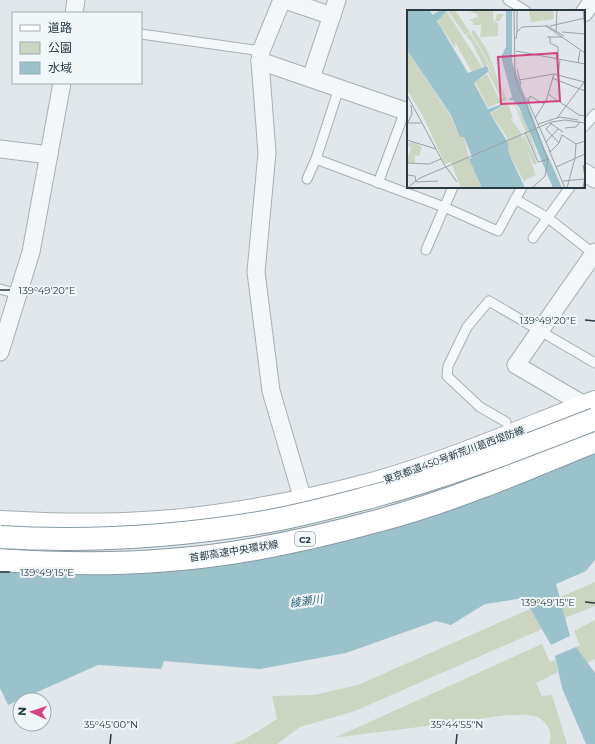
<svg xmlns="http://www.w3.org/2000/svg" width="595" height="744" font-family="Montserrat,'Noto Sans JP',sans-serif">
<style>
.green{fill:#ccd5c2}
.water{fill:#9bc1cb}
.lines{fill:none;stroke-linecap:round;stroke-linejoin:round}
.service-casing{stroke:#a6b0b5;stroke-width:11}
.minor-casing{stroke:#a6b0b5;stroke-width:19}
.secondary-casing{stroke:#a6b0b5;stroke-width:24}
.motorway-casing{stroke:#8899a2;stroke-width:24}
.service{stroke:#f4f7f8;stroke-width:9}
.minor{stroke:#f4f7f8;stroke-width:17}
.secondary{stroke:#fff;stroke-width:22}
.motorway{stroke:#fff;stroke-width:22}
.motorway-bridge-casing{stroke:#8899a2;stroke-width:24;stroke-linecap:butt}
.motorway-bridge{stroke:#fff;stroke-width:22}
.ticks{fill:none;stroke:#293a43;stroke-width:1.5}
.labels{text-anchor:middle;dominant-baseline:central;stroke-width:4;stroke-linejoin:round;paint-order:stroke}
.shield{fill:#f1f6f8;stroke:#657279;stroke-width:1}
.shield-label{font-size:9px;font-weight:bold;fill:#293a43}
.street-label{font-size:10px;fill:#293a43;stroke:#f1f6f8}
.water-label{font-size:11px;font-style:italic;fill:#316678;stroke:#f1f6f8}
.inset-road{fill:none;stroke:#97a2a7;stroke-width:1}
.view{fill:#d34382;fill-opacity:0.15;stroke:#d34382;stroke-width:2}
.inset-edge{fill:none;stroke:#293a43;stroke-width:2}
.ticks-label{font-size:10px;text-anchor:middle;fill:#293a43;stroke:#f1f6f8;stroke-width:4;stroke-linejoin:round;paint-order:stroke}
</style>
<rect width="100%" height="100%" fill="#e1e7ea"/>
<g class="green">
<polygon points="595,582 595,606 565,618 560,597"/>
<polygon points="530,609 542,629 355,711 300,727 277,744 233,744 245,739 277,719 272,696 314,695 358,685"/>
<polygon points="595,620 595,659 587,663 576,647 580,645 574,631"/>
<path d="M 542,644 L 550,662 L 555,660 L 558,672 L 536,683 L 542,696 L 552,695 L 567,744 L 549,744 C 555,734 545,718 534,716 C 516,712 487,718 468,721 C 423,726 379,732 334,738 Z"/>
</g>
<g class="water">
<polygon points="595,450 595,560 586,571 556,584 570,636 551,645 524,598 485,604 451,625 436,621 346,653 260,669 164,661 161,669 98,665 8,705 0,688 0,568 220,562"/>
<polygon points="576,647 595,673 595,744 586,744 562,688 555,656"/>
</g>
<g class="lines">
<defs>
<g id="service">
<polyline points="508,0 526,11"/>
<polyline points="141,34 261,51"/>
<polyline points="584,127 595,114"/>
<polyline points="316,159 444,207 498,231 522,187"/>
<polyline points="307,179 316,159 339,88"/>
<polyline points="378,183 405,111"/>
<polyline points="515,199 548,218 594,254"/>
<polyline points="533,238 570,187"/>
<polyline points="426,250 453,187"/>
<polyline points="0,289 18,294"/>
<polyline points="506,422 480,407 447,376 448,366 467,327 489,301 595,363"/>
</g>
<g id="minor">
<polyline points="282,0 261,51 260,61 267,153 256,272 271,391 303,500"/>
<polyline points="285,0 332,16"/>
<polyline points="74,13 76,0"/>
<polyline points="584,13 593,0"/>
<polyline points="260,61 408,112"/>
<polyline points="311,78 337,0"/>
<polyline points="0,149 49,155"/>
<polyline points="584,172 595,179"/>
<polyline points="0,352 31,252 62,83"/>
<polyline points="586,406 516,365 595,252"/>
</g>
<path id="secondary" d="M 0,522 C 53,525 107,526 160,522 C 232,516 305,502 375,483 C 450,462 522,430 595,402"/>
<path id="motorway" d="M 0,560 C 56,564 113,565 169,560 C 241,555 312,539 381,520 C 455,500 525,470 595,441"/>
</defs>
<use href="#service" class="service-casing"/>
<use href="#minor" class="minor-casing"/>
<use href="#secondary" class="secondary-casing"/>
<use href="#motorway" class="motorway-casing"/>
<use href="#service" class="service"/>
<use href="#minor" class="minor"/>
<use href="#secondary" class="secondary"/>
<use href="#motorway" class="motorway"/>
<defs>
<path id="motorway-bridge" d="M 0,537 C 86,542 172,537 258,523 C 297,517 336,506 374,496 C 450,476 523,447 595,419"/>
</defs>
<use href="#motorway-bridge" class="motorway-bridge-casing"/>
<use href="#motorway-bridge" class="motorway-bridge"/>
</g>
<path class="ticks" d="M 0,290 L 10,290M 585,320 L 595,321M 0,572 L 10,572M 585,602 L 595,603M 110,744 L 111,734M 456,744 L 457,734"/>
<g class="labels">
<rect class="shield" x="295" y="532" width="20" height="14" rx="3"/>
<g class="shield-label">
<text x="305" y="539">C2</text>
</g>
<g class="street-label">
<text transform="translate(454 455) rotate(-20)">東京都道450号新荒川葛西堤防線</text>
<text transform="translate(234 551) rotate(-9)">首都高速中央環状線</text>
</g>
<g class="water-label">
<text transform="translate(306 601) rotate(-8)">綾瀬川</text>
</g>
</g>
<g transform="translate(407 10)">
<rect width="178" height="178" fill="#e1e7ea"/>
<path d="M 48,0 L 63,22 L 58,25 L 41,1 ZM 59,0 L 86,0 L 86,11 L 89,10 L 90,4 L 97,4 L 92,11 L 86,12 L 91,13 L 91,26 L 73,27 L 75,12 L 74,15 L 66,15 L 66,12 L 62,10 L 71,7 L 70,4 ZM 122,0 L 146,0 L 147,9 L 124,12 ZM 40,2 L 75,57 L 65,62 L 48,32 L 48,38 L 32,14 L 31,9 ZM 67,20 L 79,38 L 90,66 L 64,22 ZM 63,23 L 90,67 L 93,86 L 81,63 L 83,61 L 88,69 L 78,50 L 80,56 L 77,57 L 64,31 L 59,26 ZM 0,40 L 43,105 L 53,127 L 57,127 L 62,149 L 75,178 L 54,178 L 44,152 L 38,154 L 16,106 L 0,80 ZM 80,64 L 92,89 L 96,88 L 93,73 L 100,90 L 81,97 L 68,72 ZM 105,90 L 116,112 L 107,92 L 119,112 L 132,152 ZM 101,92 L 106,109 L 103,108 L 113,121 L 129,165 L 118,170 L 118,173 L 102,144 L 100,127 L 84,104 ZM 117,124 L 130,153 L 127,155 L 116,131 ZM 6,132 L 15,137 L 12,146 L 8,145 L 8,153 L 2,153 L 0,150 L 4,138 L 0,134 Z" fill="#ccd5c2"/>
<path d="M 0,0 L 22,0 L 26,5 L 33,0 L 41,0 L 30,11 L 61,63 L 80,56 L 82,61 L 67,73 L 81,99 L 101,92 L 83,103 L 101,133 L 102,144 L 118,178 L 75,178 L 62,149 L 65,147 L 57,127 L 53,127 L 44,105 L 0,40 ZM 99,0 L 105,0 L 105,52 L 136,135 L 155,178 L 146,178 L 112,97 L 106,90 L 101,90 L 105,87 L 94,47 L 99,37 Z" fill="#9bc1cb"/>
<path class="inset-road" d="M 107,0 L 108,67 L 141,150 L 138,166 L 125,178M 110,0 L 110,22M 176,0 L 178,19M 139,15 L 157,26M 143,16 L 178,8M 149,22 L 150,0M 155,22 L 178,24M 140,27 L 155,27M 143,27 L 143,33 L 151,37 L 151,49M 109,29 L 110,22 L 115,17 L 139,16 L 178,43M 109,41 L 178,54M 171,53 L 173,41M 110,59 L 114,75M 151,66 L 153,50M 145,68 L 178,81M 112,70 L 147,64 L 177,72M 141,84 L 172,105 L 178,106M 0,85 L 37,154 L 50,172M 119,87 L 143,141M 121,92 L 123,86 L 137,94M 128,108 L 139,91 L 147,64M 150,108 L 178,71M 0,113 L 14,113M 143,113 L 156,122M 145,113 L 139,119 L 152,133M 0,114 L 5,104 L 4,95M 131,114 L 153,107 L 171,110M 158,118 L 169,117 L 173,112M 118,122 L 131,152 L 142,149M 0,130 L 29,139M 139,132 L 151,119M 142,140 L 158,178M 143,142 L 152,133 L 155,125 L 169,134 L 178,131M 0,153 L 22,154 L 34,149M 149,157 L 178,144M 0,165 L 8,166 L 9,172 L 31,171M 156,171 L 178,169M 0,178 L 13,168 L 144,112 L 158,110 L 178,113M 129,178 L 149,178M 160,178 L 168,148 L 169,134M 176,178 L 178,167 L 176,155"/>
<path class="view" d="M 150,43 L 153,91 L 94,94 L 91,47 Z"/>
<rect width="178" height="178" class="inset-edge"/>
</g>
<g class="ticks-label">
<text x="47" y="294">139°49'20"E</text>
<text x="548" y="324">139°49'20"E</text>
<text x="47" y="576">139°49'15"E</text>
<text x="548" y="606">139°49'15"E</text>
<text x="111" y="728">35°45'00"N</text>
<text x="457" y="728">35°44'55"N</text>
</g>
<rect x="12" y="12" width="130" height="72" fill="#f1f6f8" stroke="#a1abb0"/>
<rect x="20" y="25" width="20" height="6" fill="#ffffff" stroke="#a1abb0"/>
<text x="48" y="32" font-size="12" fill="#293a43">道路</text>
<rect x="20" y="42" width="20" height="12" fill="#ccd5c2" stroke="#a1abb0"/>
<text x="48" y="52" font-size="12" fill="#293a43">公園</text>
<rect x="20" y="62" width="20" height="12" fill="#9bc1cb" stroke="#a1abb0"/>
<text x="48" y="72" font-size="12" fill="#293a43">水域</text>
<g transform="translate(32 712) rotate(273)"><circle r="19" fill="#f1f6f8" stroke="#a1abb0"/>
<path d="M0-3L7 15L0 10L-7 15Z" fill="#d34382"/>
<text y="-6" font-size="11" font-weight="bold" text-anchor="middle" fill="#293a43">N</text>
</g>
</svg>
